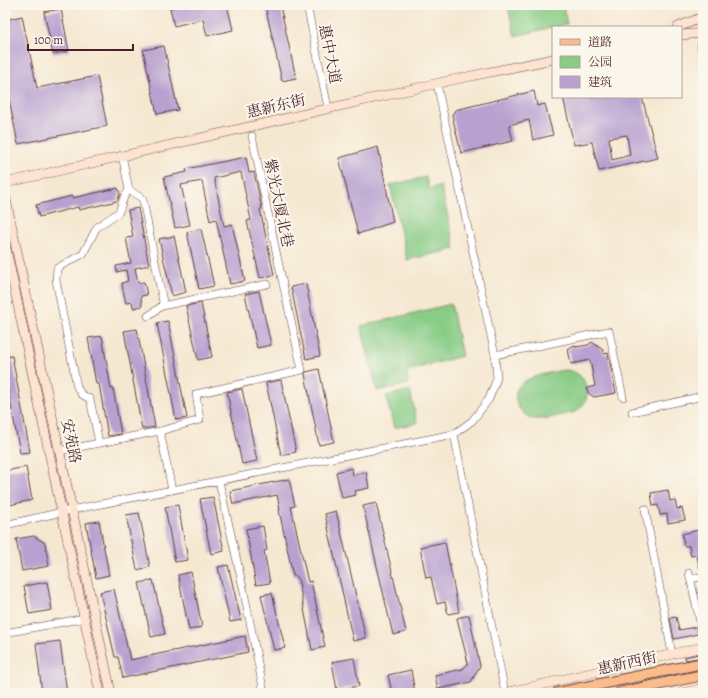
<svg xmlns="http://www.w3.org/2000/svg" width="708" height="698" font-family="Alegreya,'Noto Serif SC',serif">
<style>
.green{fill:#88cc86;stroke:#697658}
.building{fill:#b8a1d0;fill-rule:evenodd}
.lines{fill:none;stroke-linecap:round;stroke-linejoin:round}
.street-casing{stroke:#643d44;stroke-width:8}
.secondary-casing{stroke:#643d44;stroke-width:10}
.primary-casing{stroke:#643d44;stroke-width:12}
.street{stroke:#fff;stroke-width:7}
.secondary{stroke:#fde4d1;stroke-width:9}
.primary{stroke:#fabc8b;stroke-width:10}
.labels{text-anchor:middle;dominant-baseline:central;stroke-width:4;stroke-linejoin:round;paint-order:stroke}
.street-label{font-size:15px;fill:#4a1f2b;stroke:#fbf7ec}
</style>
<rect width="100%" height="100%" fill="#fbf7ec"/>
<filter id="ink" filterUnits="userSpaceOnUse"><feTurbulence type="fractalNoise" baseFrequency=".025" numOctaves="2"/><feDisplacementMap in="SourceGraphic" scale="8" xChannelSelector="R" yChannelSelector="G"/><feConvolveMatrix kernelMatrix="1 2 1 2 8 2 1 2 1" color-interpolation-filters="sRGB"/></filter>
<filter id="wash" filterUnits="userSpaceOnUse"><feTurbulence type="fractalNoise" baseFrequency=".012" numOctaves="4" result="noise"/><feDisplacementMap in="SourceGraphic" scale="16" xChannelSelector="R" yChannelSelector="G"/><feGaussianBlur stdDeviation="0.9" result="paint"/><feColorMatrix in="noise" values="0 0 0 0 0 0 0 0 0 0 0 0 0 0 0 0 0 1.4 0 .05"/><feComposite in="paint" operator="in"/></filter>
<g filter="url(#wash)">
<rect width="100%" height="100%" fill="#f5e8d1"/>
<g class="green">
<polygon points="516,5 563,5 567,24 515,36 508,7"/>
<polygon points="426,177 429,189 441,186 455,249 407,260 390,185"/>
<polygon points="451,304 462,356 407,371 408,384 377,391 361,326"/>
<path d="M 564,370 C 588,370 596,400 575,412 C 564,414 546,420 535,419 C 528,418 521,412 518,406 C 505,377 547,374 564,370 Z"/>
<polygon points="410,390 417,423 394,428 386,396"/>
</g>
<g id="blocks">
<g class="building">
<polygon points="178,5 227,5 233,30 207,36 203,19 174,26 170,8 178,6"/>
<polygon points="265,5 280,5 296,78 282,81"/>
<polygon points="61,9 69,51 53,54 44,12"/>
<polygon points="22,16 37,88 97,76 107,126 18,144 5,79 5,20"/>
<polygon points="164,46 178,110 157,114 143,50"/>
<polygon points="534,91 537,106 545,104 553,135 533,140 529,120 509,125 513,141 461,153 452,115 455,110"/>
<path d="M 563,97 L 642,97 L 658,158 L 599,171 L 592,142 L 574,145 ZM 627,135 L 630,155 L 612,160 L 609,138 Z"/>
<polygon points="378,147 393,222 358,234 339,158"/>
<polygon points="246,157 249,173 254,172 262,209 260,209 274,275 260,278 247,221 251,220 241,172 214,178 224,226 232,224 245,281 230,284 216,219 210,221 202,181 181,185 190,225 175,228 164,177 187,172 186,169"/>
<polygon points="118,188 120,194 117,201 79,210 78,207 39,217 36,205 72,196 72,198"/>
<polygon points="138,208 149,265 135,268 138,283 144,282 147,295 141,296 142,306 133,308 132,302 126,303 123,290 122,283 128,281 126,270 117,272 116,266 131,263 126,238 133,237 128,210"/>
<polygon points="201,229 214,286 199,289 187,232"/>
<polygon points="174,236 186,292 172,296 159,239"/>
<polygon points="306,284 320,356 306,359 291,287"/>
<polygon points="259,291 271,345 257,348 245,294"/>
<polygon points="201,303 212,357 198,360 186,306"/>
<polygon points="168,321 187,418 176,420 157,323"/>
<polygon points="137,329 155,427 142,429 124,331"/>
<polygon points="102,336 111,389 113,388 121,434 108,436 99,384 96,384 88,338"/>
<polygon points="592,342 603,350 604,354 608,353 616,393 594,397 588,393 587,388 595,386 590,360 571,364 568,349 574,345 576,347 588,345"/>
<polygon points="12,356 30,452 20,453 5,373 5,357"/>
<polygon points="319,369 334,442 319,445 305,374 306,372"/>
<polygon points="281,380 296,452 281,455 266,383"/>
<polygon points="242,389 257,461 242,464 227,392"/>
<polygon points="26,467 32,500 5,506 5,471"/>
<polygon points="352,468 353,475 366,472 369,488 355,491 356,495 342,498 336,472"/>
<polygon points="289,479 295,506 291,507 308,582 311,581 325,647 312,650 298,578 296,576 293,576 279,510 280,510 277,495 233,504 230,491"/>
<polygon points="668,490 670,501 675,500 677,509 682,508 685,520 668,523 667,514 660,515 658,505 653,506 651,493"/>
<polygon points="213,497 224,551 211,554 200,499"/>
<polygon points="376,503 406,632 393,635 363,506"/>
<polygon points="178,505 188,560 175,562 165,507"/>
<polygon points="336,511 366,638 353,641 325,514"/>
<polygon points="139,513 150,567 137,570 126,515"/>
<polygon points="99,521 109,575 96,578 86,523"/>
<polygon points="263,526 267,550 264,551 270,583 256,585 246,529"/>
<polygon points="699,530 701,542 703,541 703,569 700,569 697,555 691,556 689,546 684,546 682,534"/>
<polygon points="34,536 45,543 49,566 22,571 16,539"/>
<polygon points="445,542 459,612 448,614 445,602 437,604 431,577 426,578 420,547"/>
<polygon points="228,565 241,620 230,622 218,567"/>
<polygon points="191,572 202,627 189,630 178,575"/>
<polygon points="153,580 165,634 151,637 139,583"/>
<polygon points="47,582 52,610 29,614 24,586"/>
<polygon points="114,589 130,660 245,636 248,652 123,678 118,657 115,657 100,592"/>
<polygon points="272,593 285,648 274,650 261,595"/>
<polygon points="469,615 480,666 471,682 438,689 435,675 463,669 468,663 457,618"/>
<polygon points="676,617 679,630 696,627 698,634 674,639 670,618"/>
<polygon points="60,641 67,693 42,693 36,644"/>
<polygon points="703,653 703,657 686,660 685,657"/>
<polygon points="354,658 359,686 337,690 332,662"/>
<polygon points="411,670 415,693 392,693 388,675"/>
</g>
</g>
</g>
<g filter="url(#ink)">
<use href="#blocks" fill-opacity="0" stroke="#643d44" stroke-width="1"/>
<g class="lines">
<defs>
<g id="street">
<polyline points="307,5 328,108"/>
<polyline points="122,155 129,190 140,197 143,200 163,302 162,306 148,316"/>
<polyline points="162,306 267,284"/>
<polyline points="495,355 609,331 623,397"/>
<polyline points="632,412 703,396"/>
<polyline points="160,431 200,420 196,394 302,370 281,275 252,136"/>
<polyline points="454,434 505,693"/>
<polyline points="99,443 90,399 81,394 77,387 56,280 57,268 83,254 97,227 119,212 124,197 129,190"/>
<polyline points="59,451 160,431 172,490"/>
<polyline points="219,481 244,592 264,693"/>
<polyline points="645,509 672,654"/>
<polyline points="5,525 71,510 454,434 472,421 489,399 497,378 495,355 437,84"/>
<polyline points="689,573 703,635"/>
<polyline points="691,579 703,576"/>
<polyline points="5,633 85,618"/>
</g>
<g id="secondary">
<polyline points="678,27 703,17"/>
<polyline points="681,35 703,33"/>
<polyline points="703,43 702,45 703,52"/>
<polyline points="5,183 452,80 553,59"/>
<polyline points="5,195 111,693"/>
<polyline points="5,244 100,693"/>
<polyline points="505,693 703,647"/>
<polyline points="682,693 703,688"/>
</g>
<g id="primary">
<polyline points="557,693 703,663"/>
<polyline points="619,693 703,675"/>
</g>
</defs>
<use href="#street" class="street-casing"/>
<use href="#secondary" class="secondary-casing"/>
<use href="#primary" class="primary-casing"/>
<use href="#street" class="street"/>
<use href="#secondary" class="secondary"/>
<use href="#primary" class="primary"/>
</g>
</g>
<g class="labels">
<g class="street-label">
<text transform="translate(330 54) rotate(79)">惠中大道</text>
<text transform="translate(276 106) rotate(-13)">惠新东街</text>
<text transform="translate(279 203) rotate(78)">紫光大厦北巷</text>
<text transform="translate(71 441) rotate(78)">安苑路</text>
<text transform="translate(627 663) rotate(-12)">惠新西街</text>
</g>
</g>
<rect width="708" height="698" fill="none" stroke="#fbf7ec" stroke-width="20"/>
<rect x="552" y="26" width="130" height="72" fill="#fbf7ec" stroke="#b4a19f"/>
<rect x="560" y="39" width="20" height="6" fill="#fabc8b" stroke="#b4a19f"/>
<text x="588" y="46" font-size="12" fill="#4a1f2b">道路</text>
<rect x="560" y="56" width="20" height="12" fill="#88cc86" stroke="#b4a19f"/>
<text x="588" y="66" font-size="12" fill="#4a1f2b">公园</text>
<rect x="560" y="76" width="20" height="12" fill="#b8a1d0" stroke="#b4a19f"/>
<text x="588" y="86" font-size="12" fill="#4a1f2b">建筑</text>
<path d="M28 44v6h105v-6" fill="none" stroke="#4a1f2b" stroke-width="2"/>
<text x="34" y="44" font-size="12" fill="#4a1f2b" stroke="#fbf7ec" stroke-width="3" paint-order="stroke">100 m</text>
</svg>
